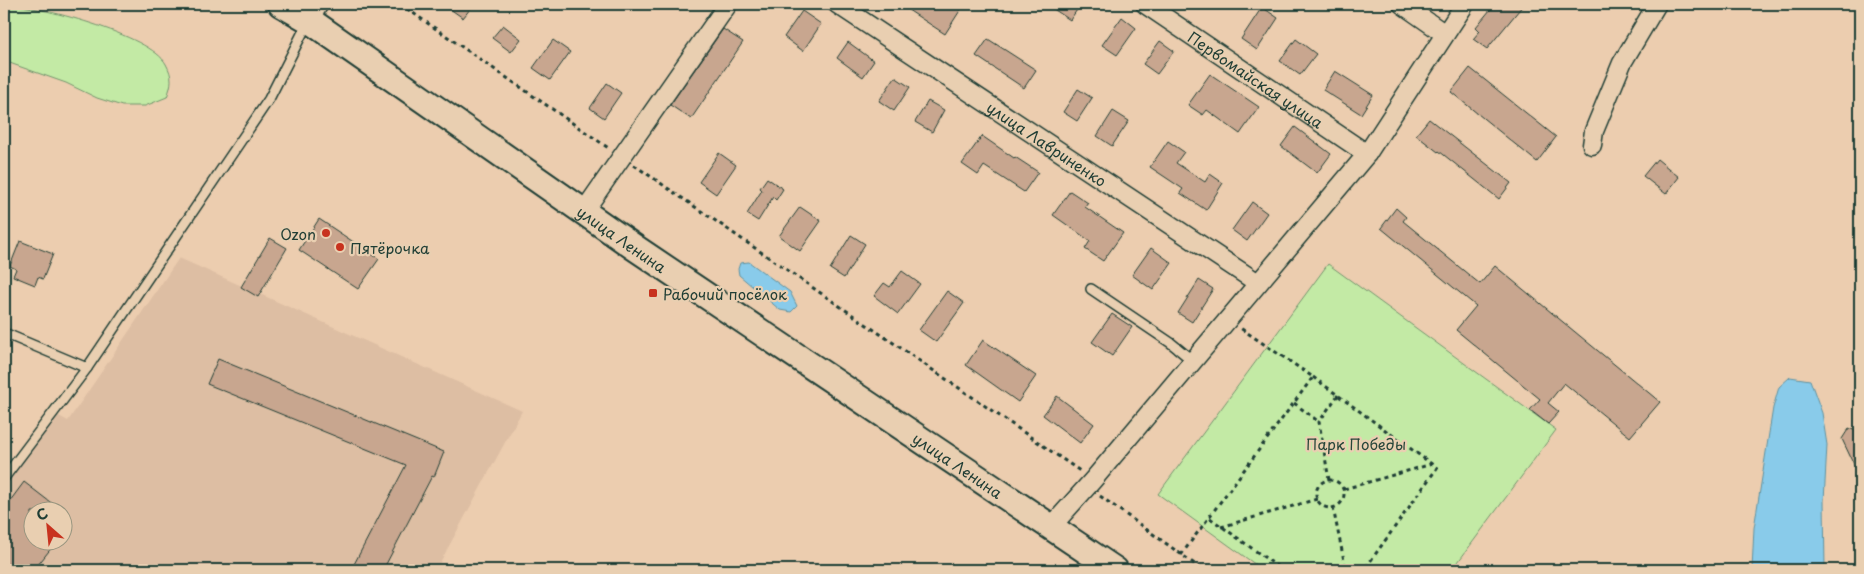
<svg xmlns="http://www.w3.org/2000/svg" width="1864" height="574" font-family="'Playpen Sans',sans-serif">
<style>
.built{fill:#ddbea3;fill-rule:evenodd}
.green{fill:#c3eaa5;stroke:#71946c}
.water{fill:#89cbea;stroke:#5f92a1}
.building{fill:#c8a68f;stroke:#1f3d34}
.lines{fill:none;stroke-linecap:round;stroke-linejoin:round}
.service-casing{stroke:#1f3d34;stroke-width:12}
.minor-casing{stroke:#1f3d34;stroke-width:21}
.secondary-casing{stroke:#1f3d34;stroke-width:29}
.path{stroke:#1f3d34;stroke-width:3;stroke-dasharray:4 4;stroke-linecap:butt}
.service{stroke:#e9cfb1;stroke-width:9}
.minor{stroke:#e9cfb1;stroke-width:18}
.secondary{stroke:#e9cfb1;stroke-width:25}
.poi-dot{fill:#c8321e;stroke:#e9cfb1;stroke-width:2}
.labels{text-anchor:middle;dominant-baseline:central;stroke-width:4.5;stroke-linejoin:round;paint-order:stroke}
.street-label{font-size:15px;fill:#1f3d34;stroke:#e9cfb1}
.poi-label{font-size:15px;fill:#1f3d34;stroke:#e9cfb1;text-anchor:start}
.park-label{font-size:15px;fill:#27463a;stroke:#e9cfb1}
</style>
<rect width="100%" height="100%" fill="#eccdaf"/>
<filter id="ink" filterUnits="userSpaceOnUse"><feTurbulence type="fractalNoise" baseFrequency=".02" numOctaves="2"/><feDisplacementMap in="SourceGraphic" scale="10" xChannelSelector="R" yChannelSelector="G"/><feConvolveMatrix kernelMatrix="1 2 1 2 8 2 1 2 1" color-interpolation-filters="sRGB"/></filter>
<g filter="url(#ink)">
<path class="built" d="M 179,258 L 522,411 L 436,570 L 4,570 L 4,486 L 57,415 L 68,421 ZM 32,512 L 62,512 L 62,542 L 32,542 Z"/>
<g class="green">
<path d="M 4,4 C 36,5 151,35 166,64 C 173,77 172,83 167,97 L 145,106 L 122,106 L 97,98 L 66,83 L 4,61 Z"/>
<polygon points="1328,264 1556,430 1452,570 1263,570 1158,494"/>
</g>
<g class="water">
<polygon points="749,262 790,292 797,306 791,312 780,310 739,275 738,269 740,263"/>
<polygon points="1790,377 1810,380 1822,413 1827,445 1824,501 1825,570 1752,570 1754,528 1773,408 1779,387"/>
</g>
<g class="building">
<polygon points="443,4 474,4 463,18"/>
<polygon points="899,4 953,4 961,9 945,34"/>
<polygon points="1046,4 1081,4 1070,20"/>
<polygon points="1495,4 1524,4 1487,49 1473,39 1480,31 1476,27"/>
<polygon points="1262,7 1278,18 1257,50 1241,39"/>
<polygon points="802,11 821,24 803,51 784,37"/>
<polygon points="1122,17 1136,28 1117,55 1102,45"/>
<polygon points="503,25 521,39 511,52 492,38"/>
<polygon points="723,29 743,42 691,119 670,105"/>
<polygon points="988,39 1036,70 1024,88 976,56"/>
<polygon points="1296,39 1316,54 1300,75 1280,61"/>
<polygon points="553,40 570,52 550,80 533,68"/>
<polygon points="1160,41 1174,51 1157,74 1143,64"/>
<polygon points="848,42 874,61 863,77 837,58"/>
<polygon points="1470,68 1556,137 1537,162 1451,92"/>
<polygon points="1335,71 1373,95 1361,114 1323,90"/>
<polygon points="1210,74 1259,107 1240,134 1207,110 1203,115 1188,105"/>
<polygon points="895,77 910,87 894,111 879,101"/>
<polygon points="607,83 621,93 604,118 590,108"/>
<polygon points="1078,89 1092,98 1077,121 1063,112"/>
<polygon points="928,101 944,110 932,132 915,122"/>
<polygon points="1113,111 1129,121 1112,146 1097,136"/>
<polygon points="1429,119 1511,183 1499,199 1439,151 1438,152 1416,135"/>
<polygon points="1295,127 1331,154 1317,173 1281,146"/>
<polygon points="982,136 1014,158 1015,157 1038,172 1024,192 984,166 978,175 962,164"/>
<polygon points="1168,141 1184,152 1176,163 1205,182 1210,174 1223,183 1206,210 1180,193 1183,189 1150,167"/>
<polygon points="719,153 736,165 716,194 699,182"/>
<polygon points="1657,159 1679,177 1666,194 1643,176"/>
<polygon points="767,178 783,189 776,200 773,197 758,221 747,214 762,190 760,188"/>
<polygon points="1070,191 1088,203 1085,207 1123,233 1103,261 1085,249 1090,241 1053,215"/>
<polygon points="1252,202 1267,213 1247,241 1232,230"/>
<polygon points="800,207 821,221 800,251 779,236"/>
<polygon points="1396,208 1406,217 1403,221 1480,284 1495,266 1660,402 1630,437 1564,383 1548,403 1559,412 1548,424 1530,410 1540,399 1456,330 1476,306 1381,228"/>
<polygon points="319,219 379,259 358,289 299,250"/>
<polygon points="851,235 865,244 844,278 830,269"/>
<polygon points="270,238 287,248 258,297 241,287"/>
<polygon points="20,241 53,254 43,279 38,277 35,285 13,276 16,269 10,266"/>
<polygon points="1151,248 1172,263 1153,290 1132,275"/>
<polygon points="902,271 920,284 898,314 874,296 884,283 890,287"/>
<polygon points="1199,280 1213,289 1192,322 1178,313"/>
<polygon points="947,291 964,303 936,342 919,330"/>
<polygon points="1112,314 1132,327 1112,356 1092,342"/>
<polygon points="983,340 1036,376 1018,402 966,365"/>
<polygon points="218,359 444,452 434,477 432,476 383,570 351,570 406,465 207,384"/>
<polygon points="1057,396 1094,424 1080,443 1043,415"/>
<polygon points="1849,428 1860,433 1860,477 1842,439"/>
<polygon points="24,482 63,512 32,512 32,542 56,542 34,570 4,570 4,509"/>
</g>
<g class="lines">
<defs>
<g id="service">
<polyline points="1091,289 1171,343 1193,361"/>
<polyline points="4,333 87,368"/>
<polyline points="4,478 87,368 269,99 308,22"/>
</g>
<g id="minor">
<path id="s1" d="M 837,4 L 1258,283"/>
<path id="s2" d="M 1145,4 L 1367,154"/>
<polyline points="1402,4 1445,34"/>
<polyline points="309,20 319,4"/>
<polyline points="1592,145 1594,131 1622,63 1657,4"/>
<polyline points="584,211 728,4"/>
<polyline points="1051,527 1093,480 1367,154 1465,4"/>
</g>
<g id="secondary">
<path id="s3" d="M 281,4 L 309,20 L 634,247 L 1115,570"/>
</g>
</defs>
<use href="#service" class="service-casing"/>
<use href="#minor" class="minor-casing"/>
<use href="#secondary" class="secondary-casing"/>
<g class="path">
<polyline points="400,4 610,149"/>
<polyline points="634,165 1080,471"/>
<polyline points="1313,377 1437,468 1364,570"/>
<polyline points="1294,403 1319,422"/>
<circle cx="1330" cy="494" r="14"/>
<polyline points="1329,480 1319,422 1338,395"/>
<polyline points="1344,489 1432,464"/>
<polyline points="1100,496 1203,570"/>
<polyline points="1333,508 1346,570"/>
<polyline points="1210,518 1282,570"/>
<polyline points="1221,527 1317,499"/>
<polyline points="1181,555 1313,377 1240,328"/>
</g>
<use href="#service" class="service"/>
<use href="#minor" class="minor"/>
<use href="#secondary" class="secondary"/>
</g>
</g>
<g class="poi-dot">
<circle cx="326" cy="233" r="5"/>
<circle cx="340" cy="247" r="5"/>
<rect x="648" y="288" width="10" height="10" rx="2.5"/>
</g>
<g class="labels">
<g class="street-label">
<text stroke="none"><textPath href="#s2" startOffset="134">Первомайская улица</textPath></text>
<text stroke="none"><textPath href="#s1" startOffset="252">улица Лавриненко</textPath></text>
<text stroke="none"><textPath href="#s3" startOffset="414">улица Ленина</textPath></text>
<text stroke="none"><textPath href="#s3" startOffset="819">улица Ленина</textPath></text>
</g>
<g class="poi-label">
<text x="316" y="233" text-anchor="end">Ozon</text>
<text x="350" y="247">Пятёрочка</text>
<text x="663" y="293">Рабочий посёлок</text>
</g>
<g class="park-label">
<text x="1356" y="443">Парк Победы</text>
</g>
</g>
<rect width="1864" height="574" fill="none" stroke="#e9cfb1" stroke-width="20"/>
<rect x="10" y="10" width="1844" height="554" fill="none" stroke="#1f3d34" stroke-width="2" filter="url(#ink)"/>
<g transform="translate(48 526) rotate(333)"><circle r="24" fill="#e9cfb1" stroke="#98957f"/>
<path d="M0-4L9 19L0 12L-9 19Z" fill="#c8321e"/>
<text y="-8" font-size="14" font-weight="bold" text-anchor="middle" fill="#1f3d34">С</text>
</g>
</svg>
